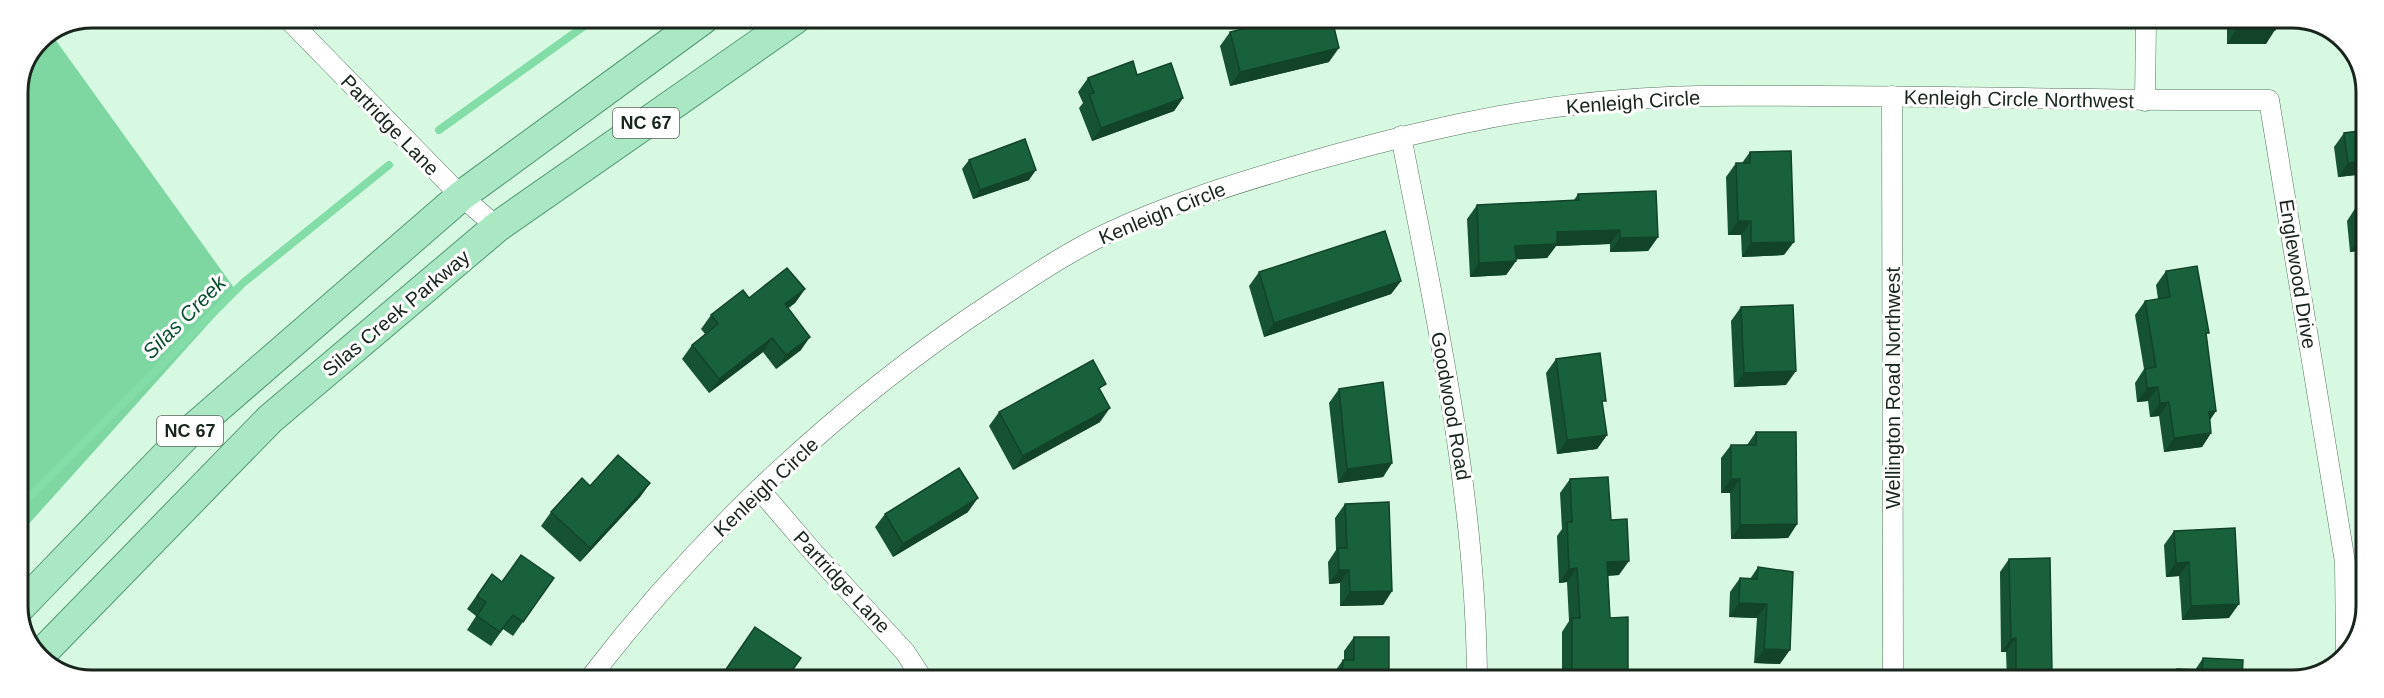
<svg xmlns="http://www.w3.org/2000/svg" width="2384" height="698" font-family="Helvetica,sans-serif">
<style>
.forest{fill:#7ed7a1}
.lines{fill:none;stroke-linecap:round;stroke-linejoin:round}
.stream{stroke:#83dda6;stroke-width:8}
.minor-casing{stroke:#557460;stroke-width:21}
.primary-casing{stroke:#519a6f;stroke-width:32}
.minor{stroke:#fff;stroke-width:20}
.primary{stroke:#a9e8c3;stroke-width:30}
.wall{fill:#165333}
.shaded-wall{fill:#124429}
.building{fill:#19613b;stroke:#124429;stroke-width:1.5}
.labels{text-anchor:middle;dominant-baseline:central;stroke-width:6;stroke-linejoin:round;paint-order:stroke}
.shield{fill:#fff;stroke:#5d6661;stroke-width:1.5}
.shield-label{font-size:18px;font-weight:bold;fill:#18251d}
.street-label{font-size:20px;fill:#18251d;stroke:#fff}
.water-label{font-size:21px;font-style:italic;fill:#074f2d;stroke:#fff}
.rim{fill:none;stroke:#18251d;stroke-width:3}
</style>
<rect width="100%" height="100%" fill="#d7f9e2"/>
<polygon class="forest" points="52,35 237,292 18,536 18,92 40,40"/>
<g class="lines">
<g class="stream">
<polyline points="439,130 594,19"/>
<polyline points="18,508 243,283 389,165"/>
</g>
<defs>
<g id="minor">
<polyline points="287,18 461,196 497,227"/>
<polyline points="1892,96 1893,680"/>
<polyline points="2145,101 2146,20"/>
<path d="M 1401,136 C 1436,316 1476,495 1477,679"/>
<polyline points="759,489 813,552 905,652 922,678"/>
<path d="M 590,678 C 702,532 840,403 993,302 C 1030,278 1066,253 1106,234 C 1171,203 1240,182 1309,162 C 1411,133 1515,108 1621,100 C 1687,94 1753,96 1819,96 C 1969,96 2119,101 2269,100 L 2345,562 L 2346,651"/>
</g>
<g id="primary">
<polyline points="18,609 188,433 461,196 703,19"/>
<polyline points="39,656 270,419 497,227 795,19"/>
</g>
</defs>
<use href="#minor" class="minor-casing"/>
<use href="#primary" class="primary-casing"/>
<use href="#minor" class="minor"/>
<use href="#primary" class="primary"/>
</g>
<g class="wall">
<polygon points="1249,19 1332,19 1329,62 1230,86 1220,46 1230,32 1251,27"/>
<polygon points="2227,20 2284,20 2281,26 2275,26 2266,44 2227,44"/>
<polygon points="1137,75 1183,98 1174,111 1092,141 1079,108 1083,103 1078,92 1088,78"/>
<polygon points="2366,130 2365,177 2365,174 2338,177 2334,147 2344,133"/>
<polygon points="1750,152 1784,255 1742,257 1741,235 1728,235 1726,177 1736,163 1742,163"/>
<polygon points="969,160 1029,180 973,199 962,169"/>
<polygon points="1578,194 1658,237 1648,251 1610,252 1610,244 1556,246 1547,258 1516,259 1516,261 1506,275 1470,277 1467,219 1477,205 1574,200"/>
<polygon points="2356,207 2365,250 2350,252 2347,221"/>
<polygon points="2166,271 2206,337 2216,411 2210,420 2211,433 2202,447 2164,452 2159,416 2150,417 2148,401 2137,402 2135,383 2144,369 2135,315 2145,301 2158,299 2156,285"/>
<polygon points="1259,272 1401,281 1391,294 1264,337 1249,286"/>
<polygon points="805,289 795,303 788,308 801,350 776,369 763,352 709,393 682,359 692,345 705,334 701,329 711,315 749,298"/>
<polygon points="1741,307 1786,385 1734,387 1731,321"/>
<polygon points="1556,359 1607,435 1597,449 1557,454 1546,373"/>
<polygon points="1339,389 1392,463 1383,477 1338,483 1329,403"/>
<polygon points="999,412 1100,422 1013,470 989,426"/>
<polygon points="1756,432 1797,524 1788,538 1731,539 1730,493 1721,493 1721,458 1731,445 1747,445"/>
<polygon points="1570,479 1611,520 1619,575 1608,576 1610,618 1628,679 1562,679 1562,632 1569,621 1567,582 1559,583 1557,536 1562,529 1560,493"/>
<polygon points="650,483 640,497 580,562 541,526 551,512 590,486"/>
<polygon points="1345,504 1392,591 1383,605 1340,606 1340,583 1329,584 1328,562 1336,550 1335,518"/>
<polygon points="968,512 893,557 875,527 885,514"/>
<polygon points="2174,531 2229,618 2182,620 2179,576 2166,577 2164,545"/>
<polygon points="2009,559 2052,672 2065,680 2007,680 2006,652 2001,652 2000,572"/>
<polygon points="1758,567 1780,664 1754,663 1757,618 1729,617 1730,592 1740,578 1750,579"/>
<polygon points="492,574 502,582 554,578 513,636 503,629 491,646 467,630 476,616 467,609"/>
<polygon points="1354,637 1389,679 1330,679 1333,676 1333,674 1343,660 1344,660 1344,651"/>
<polygon points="801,658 787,678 720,678"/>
<polygon points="2203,658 2242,680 2169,680 2177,669 2195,670"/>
</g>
<g class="shaded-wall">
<polygon points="2269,20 2284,20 2281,26 2266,26"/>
<polygon points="2236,30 2275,30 2266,44 2227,44"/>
<polygon points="1339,48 1329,62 1230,86 1240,72"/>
<polygon points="1183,98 1174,111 1092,141 1101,128"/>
<polygon points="2366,161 2365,174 2338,177 2348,163"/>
<polygon points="1036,170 1029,180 973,199 980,190"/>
<polygon points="1738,221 1751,221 1741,235 1728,235"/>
<polygon points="1620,230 1610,244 1556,246 1547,258 1505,260 1515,246 1557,232"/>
<polygon points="1658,237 1648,251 1610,252 1620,238"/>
<polygon points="2365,237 2365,250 2350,252 2360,238"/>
<polygon points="1794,242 1784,255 1742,257 1751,243"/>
<polygon points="1516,261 1506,275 1470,277 1479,263"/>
<polygon points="1401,281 1391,294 1264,337 1274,323"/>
<polygon points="805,289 795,303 776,318 785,304"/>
<polygon points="810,337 801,350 776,369 786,355"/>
<polygon points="772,338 763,352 709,393 719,379"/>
<polygon points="1796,371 1786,385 1734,387 1744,373"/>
<polygon points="2158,387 2148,401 2137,402 2147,388"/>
<polygon points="2169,402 2159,416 2150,417 2160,403"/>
<polygon points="1110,408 1100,422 1013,470 1023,456"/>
<polygon points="2216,411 2206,425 2209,412"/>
<polygon points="2211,433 2202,447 2164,452 2174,438"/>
<polygon points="1607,435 1597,449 1557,454 1567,440"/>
<polygon points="1392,463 1383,477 1338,483 1347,469"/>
<polygon points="1731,479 1740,479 1730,493 1721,493"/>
<polygon points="650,483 640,497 580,562 590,548"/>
<polygon points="978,498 968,512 893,557 903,544"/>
<polygon points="1797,524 1788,538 1731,539 1740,525"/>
<polygon points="1629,561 1619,575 1597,576 1607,562"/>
<polygon points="2189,562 2179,576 2166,577 2176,563"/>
<polygon points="1577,568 1567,582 1559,583 1569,569"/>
<polygon points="1339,570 1349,570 1340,583 1329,584"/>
<polygon points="1392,591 1383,605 1340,606 1350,592"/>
<polygon points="1739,603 1767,604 1757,618 1729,617"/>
<polygon points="2239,604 2229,618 2182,620 2191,606"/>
<polygon points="2016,638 2006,652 2001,652 2011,639"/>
<polygon points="1764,649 1790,650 1780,664 1754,663"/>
</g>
<g class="building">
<polygon points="1262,19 1332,19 1339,48 1240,72 1230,32 1263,24"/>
<rect x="2236" y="20" width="39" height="10"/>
<polygon points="1133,61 1137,75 1171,63 1183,98 1101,128 1089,94 1094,93 1088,78"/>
<polygon points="2366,130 2366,161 2348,163 2344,133"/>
<polygon points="1025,139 1036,170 980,190 969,160"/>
<polygon points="1791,151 1794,242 1751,243 1751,221 1738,221 1736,163 1750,163 1750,152"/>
<polygon points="1656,191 1658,237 1620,238 1620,230 1557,232 1557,244 1515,246 1516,261 1479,263 1477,205 1579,200 1578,194"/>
<polygon points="2365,206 2365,237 2360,238 2356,207"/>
<polygon points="1385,231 1401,281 1274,323 1259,272"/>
<polygon points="2197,266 2209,333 2206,333 2216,411 2209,412 2211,433 2174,438 2169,402 2160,403 2158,387 2147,388 2145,369 2156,367 2145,301 2170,297 2166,271"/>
<polygon points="787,268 805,289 785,304 810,337 786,355 772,338 719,379 692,345 718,324 711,315 743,290 749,298"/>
<polygon points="1793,305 1796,371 1744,373 1741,307"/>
<polygon points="1600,353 1606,401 1602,401 1607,435 1567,440 1556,359"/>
<polygon points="1093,360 1106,384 1099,388 1110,408 1023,456 999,412"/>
<polygon points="1383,382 1392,463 1347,469 1339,389"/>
<polygon points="1756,432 1796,432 1797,524 1740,525 1740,479 1731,479 1731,445 1756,445"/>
<polygon points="618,455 650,483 590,548 551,512 582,478 590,486"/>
<polygon points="959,468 978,498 903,544 885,514"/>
<polygon points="1608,477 1611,520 1627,519 1629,561 1607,562 1610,618 1628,617 1628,679 1572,679 1572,618 1580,618 1577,568 1569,569 1567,522 1572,522 1570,479"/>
<polygon points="1389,502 1392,591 1350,592 1349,570 1339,570 1338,548 1347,548 1345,504"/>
<polygon points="2235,528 2239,604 2191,606 2189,562 2176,563 2174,531"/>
<polygon points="521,555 554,578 523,622 513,615 500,632 477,616 486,602 477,596 492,574 502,582"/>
<polygon points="2050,558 2052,672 2065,672 2065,680 2016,680 2016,638 2011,639 2009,559"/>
<polygon points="1758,567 1793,572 1790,650 1764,649 1767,604 1739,603 1740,578 1757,579"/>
<polygon points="755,627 801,658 787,678 775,678 768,673 765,678 720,678"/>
<polygon points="1354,637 1389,637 1389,679 1332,679 1332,676 1342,676 1343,660 1354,660"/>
<polygon points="2203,658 2243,660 2242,680 2176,680 2177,669 2202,670"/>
<polygon points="441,671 454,678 437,678"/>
</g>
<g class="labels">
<g class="shield">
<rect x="613" y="108" width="66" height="30" rx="4.5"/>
<rect x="157" y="416" width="66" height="30" rx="4.5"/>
</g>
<g class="shield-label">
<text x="646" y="123">NC 67</text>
<text x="190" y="431">NC 67</text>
</g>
<g class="street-label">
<text transform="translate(2019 99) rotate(1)">Kenleigh Circle Northwest</text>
<text transform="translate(1633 102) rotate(-4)">Kenleigh Circle</text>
<text transform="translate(390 125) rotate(46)">Partridge Lane</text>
<text transform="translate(1162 213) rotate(-22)">Kenleigh Circle</text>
<text transform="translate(2298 274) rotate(81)">Englewood Drive</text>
<text transform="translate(396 313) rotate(-40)">Silas Creek Parkway</text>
<text transform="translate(1893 388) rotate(-90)">Wellington Road Northwest</text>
<text transform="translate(1451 406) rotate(80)">Goodwood Road</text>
<text transform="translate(766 487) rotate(-43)">Kenleigh Circle</text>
<text transform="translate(842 582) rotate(47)">Partridge Lane</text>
</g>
<g class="water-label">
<text transform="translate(184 317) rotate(-45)">Silas Creek</text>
</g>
</g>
<path d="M0 0H2384V698H0ZM92 28H2292A64 64 0 0 1 2356 92V606A64 64 0 0 1 2292 670H92A64 64 0 0 1 28 606V92A64 64 0 0 1 92 28Z" fill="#fff" fill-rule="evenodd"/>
<path class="rim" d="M92 28H2292A64 64 0 0 1 2356 92V606A64 64 0 0 1 2292 670H92A64 64 0 0 1 28 606V92A64 64 0 0 1 92 28Z"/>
</svg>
